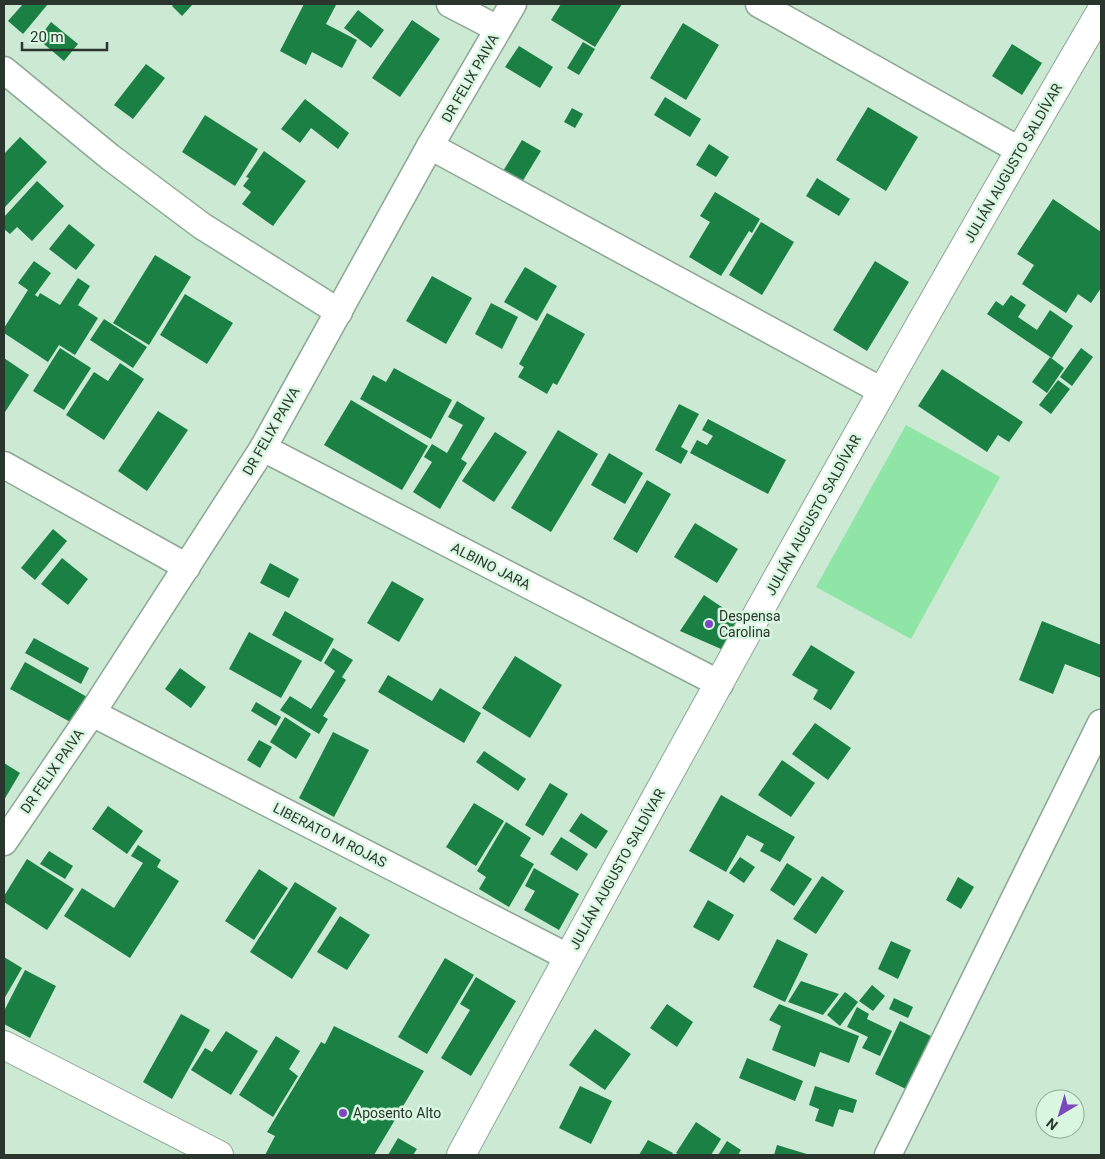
<svg xmlns="http://www.w3.org/2000/svg" width="1105" height="1159" font-family="Roboto,sans-serif">
<style>
.green{fill:#8fe5a6}
.building{fill:#1b8043}
.lines{fill:none;stroke-linecap:round;stroke-linejoin:round}
.minor-casing{stroke:#8ca792;stroke-width:29}
.tertiary-casing{stroke:#8ca792;stroke-width:30}
.minor{stroke:#fff;stroke-width:26}
.tertiary{stroke:#fff;stroke-width:28}
.poi-dot{fill:#7d47be;stroke:#d9f7e0;stroke-width:2}
.labels{text-anchor:middle;dominant-baseline:central;stroke-width:5;stroke-linejoin:round;paint-order:stroke}
.street-label{font-size:14px;fill:#2a362d;stroke:#d9f7e0}
.poi-label{font-size:14px;fill:#2a362d;stroke:#d9f7e0;text-anchor:start}
</style>
<rect width="100%" height="100%" fill="#cce9d3"/>
<polygon class="green" points="906,425 1000,477 911,639 816,587"/>
<g class="building">
<polygon points="23,4 48,4 23,34 8,21"/>
<polygon points="174,4 193,4 182,16 172,6"/>
<polygon points="304,4 333,4 336,5 326,24 357,40 342,68 312,52 306,65 280,51"/>
<polygon points="561,4 622,4 595,47 551,20"/>
<polygon points="358,10 384,30 371,48 344,28"/>
<polygon points="412,20 440,39 400,97 372,78"/>
<polygon points="51,22 78,44 64,61 38,39"/>
<polygon points="683,23 719,45 686,100 650,78"/>
<polygon points="583,42 595,49 579,75 567,68"/>
<polygon points="1012,44 1042,63 1022,95 992,76"/>
<polygon points="519,46 553,67 540,88 505,67"/>
<polygon points="146,64 165,78 133,119 114,105"/>
<polygon points="665,97 701,119 690,137 654,115"/>
<polygon points="305,99 349,133 338,149 311,128 300,143 281,129"/>
<polygon points="868,107 918,137 886,191 836,160"/>
<polygon points="572,108 583,114 575,128 564,122"/>
<polygon points="205,115 258,149 235,186 182,152"/>
<polygon points="20,137 47,162 5,207 4,206 4,154"/>
<polygon points="522,140 541,151 519,187 500,176"/>
<polygon points="709,144 729,157 716,177 696,165"/>
<polygon points="264,151 306,181 273,226 242,204 251,192 243,186 249,178 246,177"/>
<polygon points="817,178 850,199 839,216 806,196"/>
<polygon points="37,181 64,206 32,241 17,227 10,234 4,229 4,217"/>
<polygon points="715,192 760,219 752,233 749,231 721,276 689,257 710,222 700,216"/>
<polygon points="1053,199 1101,232 1101,288 1091,303 1078,294 1066,313 1022,284 1034,265 1017,254"/>
<polygon points="761,222 794,242 762,295 729,275"/>
<polygon points="69,224 95,245 76,270 49,249"/>
<polygon points="155,255 191,277 149,345 113,323"/>
<polygon points="34,261 51,273 35,295 38,297 40,293 60,305 78,278 90,286 78,305 98,318 75,355 59,345 48,362 4,333 4,328 28,290 18,283"/>
<polygon points="875,261 909,282 867,351 833,330"/>
<polygon points="525,267 557,286 537,321 504,302"/>
<polygon points="432,276 472,298 446,344 406,321"/>
<polygon points="185,294 233,323 207,364 160,335"/>
<polygon points="1011,295 1026,305 1018,317 1037,330 1050,310 1073,326 1052,358 987,314 996,301 1003,306"/>
<polygon points="491,303 518,317 502,349 475,334"/>
<polygon points="547,313 585,334 557,385 553,383 547,394 518,377 524,367 519,364"/>
<polygon points="104,319 147,347 133,368 90,340"/>
<polygon points="60,348 91,368 64,410 33,391"/>
<polygon points="1081,348 1093,357 1072,386 1060,377"/>
<polygon points="1050,357 1064,368 1047,393 1032,382"/>
<polygon points="4,358 29,375 5,412 4,411"/>
<polygon points="120,363 144,379 104,440 66,415 94,372 108,381"/>
<polygon points="394,368 452,400 431,439 360,399 373,375 386,382"/>
<polygon points="942,369 1023,422 1009,442 998,435 987,452 918,406"/>
<polygon points="1058,380 1070,389 1051,414 1039,405"/>
<polygon points="351,400 428,446 402,490 324,445"/>
<polygon points="457,401 485,418 461,459 467,463 440,509 413,492 432,462 424,457 432,444 447,453 463,425 448,417"/>
<polygon points="679,404 699,414 681,447 688,451 681,464 655,450"/>
<polygon points="158,411 188,430 147,491 118,471"/>
<polygon points="708,419 786,460 768,494 690,453 697,440 707,445 713,436 702,430"/>
<polygon points="558,430 598,454 551,532 511,508"/>
<polygon points="495,432 527,452 494,502 462,481"/>
<polygon points="609,453 643,473 625,504 591,485"/>
<polygon points="647,480 671,494 637,553 613,539"/>
<polygon points="695,523 738,549 717,583 674,557"/>
<polygon points="53,529 67,541 35,580 21,568"/>
<polygon points="62,558 88,579 68,605 41,584"/>
<polygon points="270,563 299,579 289,598 260,583"/>
<polygon points="392,581 424,599 399,642 367,623"/>
<polygon points="704,595 738,618 721,649 680,631"/>
<polygon points="285,611 334,639 321,662 272,635"/>
<polygon points="1042,621 1101,645 1101,678 1065,664 1053,694 1019,680"/>
<polygon points="249,632 302,661 281,698 229,669"/>
<polygon points="34,638 89,668 81,684 25,653"/>
<polygon points="811,645 855,672 831,710 813,699 818,690 792,675"/>
<polygon points="333,648 353,660 342,677 346,680 323,716 328,719 319,734 280,710 290,696 311,709 335,671 324,663"/>
<polygon points="515,656 562,685 530,738 482,708"/>
<polygon points="25,662 89,698 74,724 10,689"/>
<polygon points="180,668 206,687 191,708 165,689"/>
<polygon points="388,675 432,701 440,688 481,713 464,743 378,692"/>
<polygon points="256,702 281,717 276,726 251,711"/>
<polygon points="285,717 311,734 296,759 270,742"/>
<polygon points="815,723 851,748 828,780 792,754"/>
<polygon points="333,732 369,750 334,817 299,798"/>
<polygon points="259,740 272,747 260,768 247,760"/>
<polygon points="484,751 526,779 518,791 476,762"/>
<polygon points="782,760 815,783 791,817 758,795"/>
<polygon points="4,763 20,773 4,800"/>
<polygon points="550,783 568,794 543,836 525,825"/>
<polygon points="721,795 795,837 780,862 760,851 764,844 747,835 726,872 689,851"/>
<polygon points="474,803 504,821 476,866 446,847"/>
<polygon points="108,806 143,831 127,854 92,829"/>
<polygon points="581,813 608,831 596,849 569,831"/>
<polygon points="506,822 531,838 520,856 534,864 509,907 479,889 486,877 477,871"/>
<polygon points="561,837 588,854 577,871 550,854"/>
<polygon points="138,845 161,860 157,867 179,881 130,958 64,916 82,888 114,908 143,863 131,856"/>
<polygon points="49,851 73,866 65,879 40,864"/>
<polygon points="740,857 755,867 744,883 729,873"/>
<polygon points="27,859 74,889 47,930 4,902 4,896"/>
<polygon points="787,863 812,879 794,906 770,890"/>
<polygon points="534,868 579,894 559,930 524,910 535,891 525,886"/>
<polygon points="259,869 288,888 254,940 225,921"/>
<polygon points="822,876 844,891 816,934 793,919"/>
<polygon points="958,877 974,887 961,909 946,900"/>
<polygon points="295,882 337,908 292,979 250,952"/>
<polygon points="708,900 734,915 719,941 693,927"/>
<polygon points="340,916 370,935 347,970 317,952"/>
<polygon points="777,939 808,954 785,1002 753,987"/>
<polygon points="891,941 911,950 898,979 878,969"/>
<polygon points="4,957 22,968 4,999"/>
<polygon points="445,958 474,975 427,1054 398,1037"/>
<polygon points="25,970 56,986 30,1038 4,1024 4,1011"/>
<polygon points="476,977 516,1001 471,1076 441,1058 470,1010 460,1004"/>
<polygon points="801,981 839,994 823,1015 788,1002"/>
<polygon points="872,985 885,996 873,1011 859,1001"/>
<polygon points="845,992 858,1002 840,1026 827,1015"/>
<polygon points="894,998 913,1007 908,1018 889,1009"/>
<polygon points="667,1004 693,1022 677,1047 650,1028"/>
<polygon points="779,1004 859,1036 849,1063 820,1052 815,1067 772,1050 781,1026 769,1020"/>
<polygon points="857,1007 869,1014 867,1019 892,1031 880,1056 862,1048 868,1037 847,1027"/>
<polygon points="181,1014 210,1030 172,1099 143,1082"/>
<polygon points="900,1021 933,1037 908,1090 875,1074"/>
<polygon points="334,1026 424,1071 374,1155 265,1155 275,1136 267,1132 321,1042 325,1044"/>
<polygon points="595,1029 631,1054 605,1090 569,1065"/>
<polygon points="226,1031 258,1051 231,1095 191,1070 205,1048 212,1052"/>
<polygon points="276,1036 300,1051 289,1069 298,1076 273,1117 239,1095"/>
<polygon points="747,1058 803,1081 795,1101 739,1078"/>
<polygon points="580,1086 612,1101 591,1144 559,1128"/>
<polygon points="815,1086 857,1100 853,1113 839,1109 833,1127 815,1121 819,1109 809,1105"/>
<polygon points="696,1122 721,1139 711,1155 680,1155 676,1153"/>
<polygon points="398,1138 417,1149 413,1155 388,1155"/>
<polygon points="648,1140 673,1153 672,1155 639,1155"/>
<polygon points="727,1141 741,1150 738,1155 718,1155"/>
<polygon points="777,1145 810,1155 774,1155"/>
</g>
<g class="lines">
<defs>
<g id="minor">
<polyline points="450,4 498,29"/>
<polyline points="759,4 1019,150"/>
<polyline points="4,70 110,157 202,226 339,312"/>
<polyline points="430,146 882,391"/>
<polyline points="263,448 720,684"/>
<polyline points="4,465 187,567"/>
<polyline points="92,713 568,957"/>
<polyline points="4,842 92,713 263,448 430,146 513,4"/>
<polyline points="888,1155 1101,723"/>
</g>
<g id="tertiary">
<polyline points="4,1045 219,1155"/>
<path d="M 461,1155 C 669,771 880,388 1101,11"/>
</g>
</defs>
<use href="#minor" class="minor-casing"/>
<use href="#tertiary" class="tertiary-casing"/>
<use href="#minor" class="minor"/>
<use href="#tertiary" class="tertiary"/>
</g>
<g class="poi-dot">
<circle cx="709" cy="624" r="5"/>
<circle cx="343" cy="1113" r="5"/>
</g>
<g class="labels">
<g class="street-label">
<text transform="translate(470 78) rotate(-60)">DR FELIX PAIVA</text>
<text transform="translate(1013 163) rotate(-60)">JULIÁN AUGUSTO SALDÍVAR</text>
<text transform="translate(271 431) rotate(-60)">DR FELIX PAIVA</text>
<text transform="translate(813 515) rotate(-61)">JULIÁN AUGUSTO SALDÍVAR</text>
<text transform="translate(491 566) rotate(27)">ALBINO JARA</text>
<text transform="translate(52 771) rotate(-55)">DR FELIX PAIVA</text>
<text transform="translate(330 835) rotate(27)">LIBERATO M ROJAS</text>
<text transform="translate(617 869) rotate(-61)">JULIÁN AUGUSTO SALDÍVAR</text>
</g>
<g class="poi-label">
<text x="719" y="616">Despensa<tspan x="719" dy="16">Carolina</tspan></text>
<text x="353" y="1113">Aposento Alto</text>
</g>
</g>
<rect width="1105" height="1159" fill="none" stroke="#2a362d" stroke-width="10"/>
<g transform="translate(1060 1114) rotate(218)"><circle r="24" fill="#d9f7e0" stroke="#93aa98"/>
<path d="M0-4L9 19L0 12L-9 19Z" fill="#7d47be"/>
<text y="-8" font-size="14" font-weight="bold" text-anchor="middle" fill="#2a362d">N</text>
</g>
<path d="M22 42v8h85v-8" fill="none" stroke="#2a362d" stroke-width="2.5"/>
<text x="30" y="42" font-size="15" fill="#2a362d" stroke="#d9f7e0" stroke-width="4" paint-order="stroke">20 m</text>
</svg>
